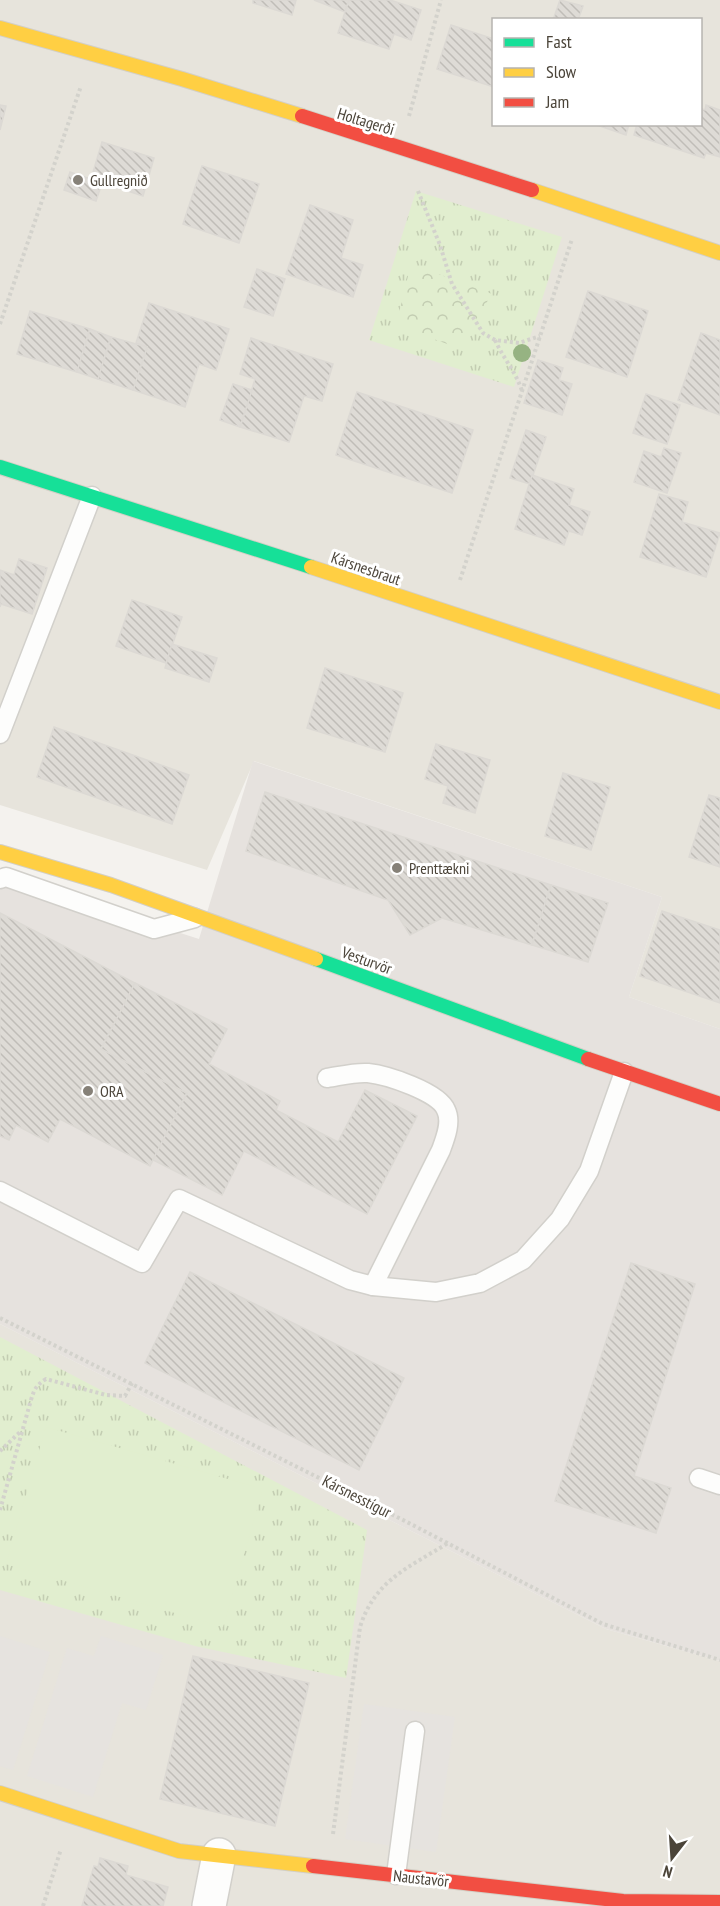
<svg xmlns="http://www.w3.org/2000/svg" width="720" height="1906" font-family="'PT Sans Narrow',sans-serif">
<style>
.residential{fill:#e7e4dc;fill-rule:evenodd}
.industrial{fill:#e6e2de}
.grass{fill:url(#grass-tufts)}
.forest{fill:url(#forest-crowns)}
.pitch{fill:#e1eecf}
.parking{fill:#e6e3df}
.building{fill:url(#building-back-hatch);stroke:#dcd9d4;stroke-width:1.5}
.lines{fill:none;stroke-linecap:round;stroke-linejoin:round}
.lane-casing{stroke:#d2d0cb;stroke-width:21}
.street-casing{stroke:#d2d0cb;stroke-width:36}
.fast-casing{stroke:#d3cfc5;stroke-width:16}
.slow-casing{stroke:#d3cfc5;stroke-width:16}
.jam-casing{stroke:#d3cfc5;stroke-width:16}
.path{stroke:#d3d2cc;stroke-width:4;stroke-dasharray:3 3;stroke-linecap:butt}
.lane{stroke:#fdfdfc;stroke-width:18}
.street{stroke:#fdfdfc;stroke-width:33}
.fast{stroke:#16e098;stroke-width:14}
.slow{stroke:#ffcf43;stroke-width:14}
.jam{stroke:#f24e42;stroke-width:14}
.tree{fill:#96b382}
.poi-dot{fill:#868178;stroke:#fff;stroke-width:2}
.labels{text-anchor:middle;dominant-baseline:central;stroke-width:6;stroke-linejoin:round;paint-order:stroke}
.street-label{font-size:16px;fill:#4b4439;stroke:#fff}
.poi-label{font-size:16px;fill:#4b4439;stroke:#fff;text-anchor:start}
</style>
<defs>
<pattern id="grass-tufts" width="24" height="20" patternUnits="userSpaceOnUse" patternTransform="scale(1.5)"><rect width="24" height="20" fill="#e1eecf"/><path d="M3 7l-1-3M5 7V3M7 7l1-3M15 17l-1-3M17 17v-4M19 17l1-3" fill="none" stroke="#c3cdb2"/></pattern>
<pattern id="forest-crowns" width="20" height="18" patternUnits="userSpaceOnUse" patternTransform="scale(1.5)"><rect width="20" height="18" fill="#e1eecf"/><path d="M2 6a3 3 0 1 1 6 0M12 15a3 3 0 1 1 6 0" fill="none" stroke="#c3cdb2"/></pattern>
<pattern id="building-back-hatch" width="6" height="6" patternUnits="userSpaceOnUse" patternTransform="scale(1.5)"><rect width="6" height="6" fill="#dedbd6"/><path d="M-1 5l2 2M0 0l6 6M5-1l2 2" fill="none" stroke="#c0bdb8"/></pattern>
</defs>
<rect width="100%" height="100%" fill="#f4f2ee"/>
<g class="residential">
<path d="M 0,0 L 720,0 L 720,1029 L 629,997 L 662,897 L 254,761 L 207,870 L 0,805 ZM 494,20 L 700,20 L 700,124 L 494,124 Z"/>
<polygon points="0,1324 606,1629 720,1661 720,1906 0,1906"/>
</g>
<polygon class="industrial" points="253,761 662,897 629,997 720,1029 720,1661 606,1629 0,1324 0,875 199,939"/>
<g class="grass">
<polygon points="416,191 562,237 514,387 369,340"/>
<polygon points="0,1337 367,1530 346,1678 195,1646 0,1590"/>
</g>
<polygon class="forest" points="411,264 492,294 458,348 396,325"/>
<polygon class="pitch" points="46,1427 263,1489 223,1627 6,1564"/>
<g class="parking">
<polygon points="0,1636 50,1652 13,1770 0,1766"/>
<polygon points="101,1636 163,1655 146,1710 122,1703 93,1797 27,1776 67,1648 94,1656"/>
<polygon points="364,1704 455,1717 436,1852 345,1839"/>
</g>
<g class="building">
<polygon points="253,0 296,0 292,15 253,3"/>
<polygon points="314,0 349,0 345,12"/>
<polygon points="349,0 390,0 421,10 411,40 394,34 389,49 338,33"/>
<polygon points="560,0 583,6 578,20 553,20"/>
<polygon points="451,25 494,39 494,87 437,69"/>
<polygon points="0,105 6,106 0,130"/>
<polygon points="706,105 720,110 720,157 706,153 704,158 634,135 637,124 700,124 700,108 705,110"/>
<polygon points="594,124 629,124 626,135"/>
<polygon points="102,142 154,158 143,196 91,179"/>
<polygon points="202,166 259,184 239,243 183,224"/>
<polygon points="70,172 102,183 96,201 64,190"/>
<polygon points="310,205 353,220 341,258 363,265 353,297 286,274"/>
<polygon points="257,269 285,279 273,316 244,307"/>
<polygon points="588,291 648,311 627,377 566,357"/>
<polygon points="149,303 229,329 216,370 199,364 185,407 133,390 147,347 136,343"/>
<polygon points="30,311 90,329 77,372 17,354"/>
<polygon points="90,329 111,337 98,379 77,372"/>
<polygon points="701,333 720,340 720,415 678,400"/>
<polygon points="111,337 147,347 133,390 98,379"/>
<polygon points="251,338 333,364 322,401 304,396 289,442 240,427 255,379 240,374"/>
<polygon points="538,360 563,368 559,380 572,384 562,415 524,403"/>
<polygon points="233,384 252,390 240,427 220,420"/>
<polygon points="357,392 473,430 452,493 336,455"/>
<polygon points="646,394 680,405 667,444 633,433"/>
<polygon points="526,430 546,437 530,484 510,478"/>
<polygon points="664,448 681,453 667,493 634,482 644,451 661,457"/>
<polygon points="532,475 574,489 569,505 590,512 582,535 569,531 564,545 515,529"/>
<polygon points="659,494 688,502 682,522 720,533 706,577 640,557"/>
<polygon points="19,559 47,568 32,614 1,604 0,607 0,570 14,575"/>
<polygon points="132,600 182,617 166,663 116,646"/>
<polygon points="172,644 217,658 209,682 165,668"/>
<polygon points="325,668 403,693 385,752 307,728"/>
<polygon points="54,727 189,775 172,824 37,777"/>
<polygon points="436,744 490,760 475,813 443,803 448,786 425,779"/>
<polygon points="563,773 610,787 591,850 545,836"/>
<polygon points="265,792 551,885 532,945 442,918 410,935 388,900 246,851"/>
<polygon points="709,795 720,798 720,867 689,857"/>
<polygon points="551,885 608,903 588,962 532,945"/>
<polygon points="662,911 720,930 720,1003 640,976"/>
<polygon points="0,913 135,983 101,1049 187,1093 150,1166 60,1119 48,1142 16,1125 9,1140 0,1136"/>
<polygon points="135,983 227,1029 209,1064 280,1101 276,1110 338,1142 365,1090 417,1116 367,1214 244,1151 222,1195 153,1160 187,1093 101,1049"/>
<polygon points="631,1263 695,1284 634,1476 671,1488 656,1533 555,1501"/>
<polygon points="190,1272 404,1378 359,1470 145,1363"/>
<polygon points="193,1656 309,1683 275,1826 160,1799"/>
<polygon points="100,1858 128,1866 126,1875 168,1887 163,1906 82,1906 94,1866 98,1867"/>
</g>
<g class="lines">
<defs>
<g id="lane">
<polyline points="0,734 92,496"/>
<polyline points="0,879 6,877 154,929 195,918"/>
<path d="M 327,1078 C 340,1076 355,1072 368,1073 C 387,1075 439,1092 446,1110 C 452,1122 445,1139 441,1150 L 373,1286"/>
<polyline points="0,1191 142,1263 179,1199 350,1280 373,1286 436,1292 480,1283 523,1260 560,1219 589,1171 624,1072"/>
<polyline points="699,1478 720,1485"/>
<polyline points="396,1875 415,1731"/>
</g>
<polyline id="street" points="209,1906 219,1855"/>
<g id="fast">
<polyline points="0,467 311,567"/>
<polyline points="316,959 588,1059"/>
</g>
<g id="slow">
<polyline points="0,28 182,79 302,116"/>
<polyline points="532,190 720,253"/>
<polyline points="311,567 720,702"/>
<polyline points="0,852 111,885 316,959"/>
<polyline points="0,1793 179,1851 313,1866"/>
</g>
<g id="jam">
<polyline points="302,116 532,190"/>
<polyline points="588,1059 720,1104"/>
<polyline points="313,1866 623,1901 720,1902"/>
</g>
</defs>
<use href="#lane" class="lane-casing"/>
<use href="#street" class="street-casing"/>
<use href="#fast" class="fast-casing"/>
<use href="#slow" class="slow-casing"/>
<use href="#jam" class="jam-casing"/>
<g class="path">
<polyline points="409,116 441,0"/>
<polyline points="418,191 440,245 452,284 483,333 495,340 519,343 540,336"/>
<polyline points="0,324 81,86"/>
<path d="M 495,340 C 503,358 516,372 522,391"/>
<polyline points="460,580 572,239"/>
<polyline points="0,1318 405,1521 603,1624 720,1660"/>
<polyline points="0,1451 21,1431"/>
<path d="M 0,1510 L 31,1400 C 34,1390 36,1385 46,1379 L 106,1395 L 125,1396 L 132,1383"/>
<path d="M 333,1834 L 360,1627 C 375,1580 408,1568 448,1543"/>
<polyline points="43,1906 61,1849"/>
</g>
<use href="#lane" class="lane"/>
<use href="#street" class="street"/>
<use href="#fast" class="fast"/>
<use href="#slow" class="slow"/>
<use href="#jam" class="jam"/>
</g>
<circle class="tree" cx="522" cy="353" r="9"/>
<g class="poi-dot">
<circle cx="78" cy="180" r="6"/>
<circle cx="397" cy="868" r="6"/>
<circle cx="88" cy="1091" r="6"/>
</g>
<g class="labels">
<g class="street-label">
<text transform="translate(366 121) rotate(17)">Holtagerði</text>
<text transform="translate(366 568) rotate(19)">Kársnesbraut</text>
<text transform="translate(367 960) rotate(20)">Vesturvör</text>
<text transform="translate(357 1496) rotate(27)">Kársnesstígur</text>
<text transform="translate(421 1878) rotate(6)">Naustavör</text>
</g>
<g class="poi-label">
<text x="90" y="180">Gullregnið</text>
<text x="409" y="868">Prenttækni</text>
<text x="100" y="1091">ORA</text>
</g>
</g>
<rect x="492" y="18" width="210" height="108" fill="#ffffff" stroke="#b7b4b0" stroke-width="1.5"/>
<rect x="504" y="38" width="30" height="9" fill="#16e098" stroke="#b7b4b0" stroke-width="1.5"/>
<text x="546" y="48" font-size="18" fill="#4b4439">Fast</text>
<rect x="504" y="68" width="30" height="9" fill="#ffcf43" stroke="#b7b4b0" stroke-width="1.5"/>
<text x="546" y="78" font-size="18" fill="#4b4439">Slow</text>
<rect x="504" y="98" width="30" height="9" fill="#f24e42" stroke="#b7b4b0" stroke-width="1.5"/>
<text x="546" y="108" font-size="18" fill="#4b4439">Jam</text>
<g transform="translate(672 1858) rotate(197)" stroke="#ffffff" stroke-width="4.5" paint-order="stroke">
<path d="M0-4.5L10 22L0 15L-10 22Z" fill="#4b4439"/>
<text y="-9" font-size="16" font-weight="bold" text-anchor="middle" fill="#4b4439">N</text>
</g>
</svg>
